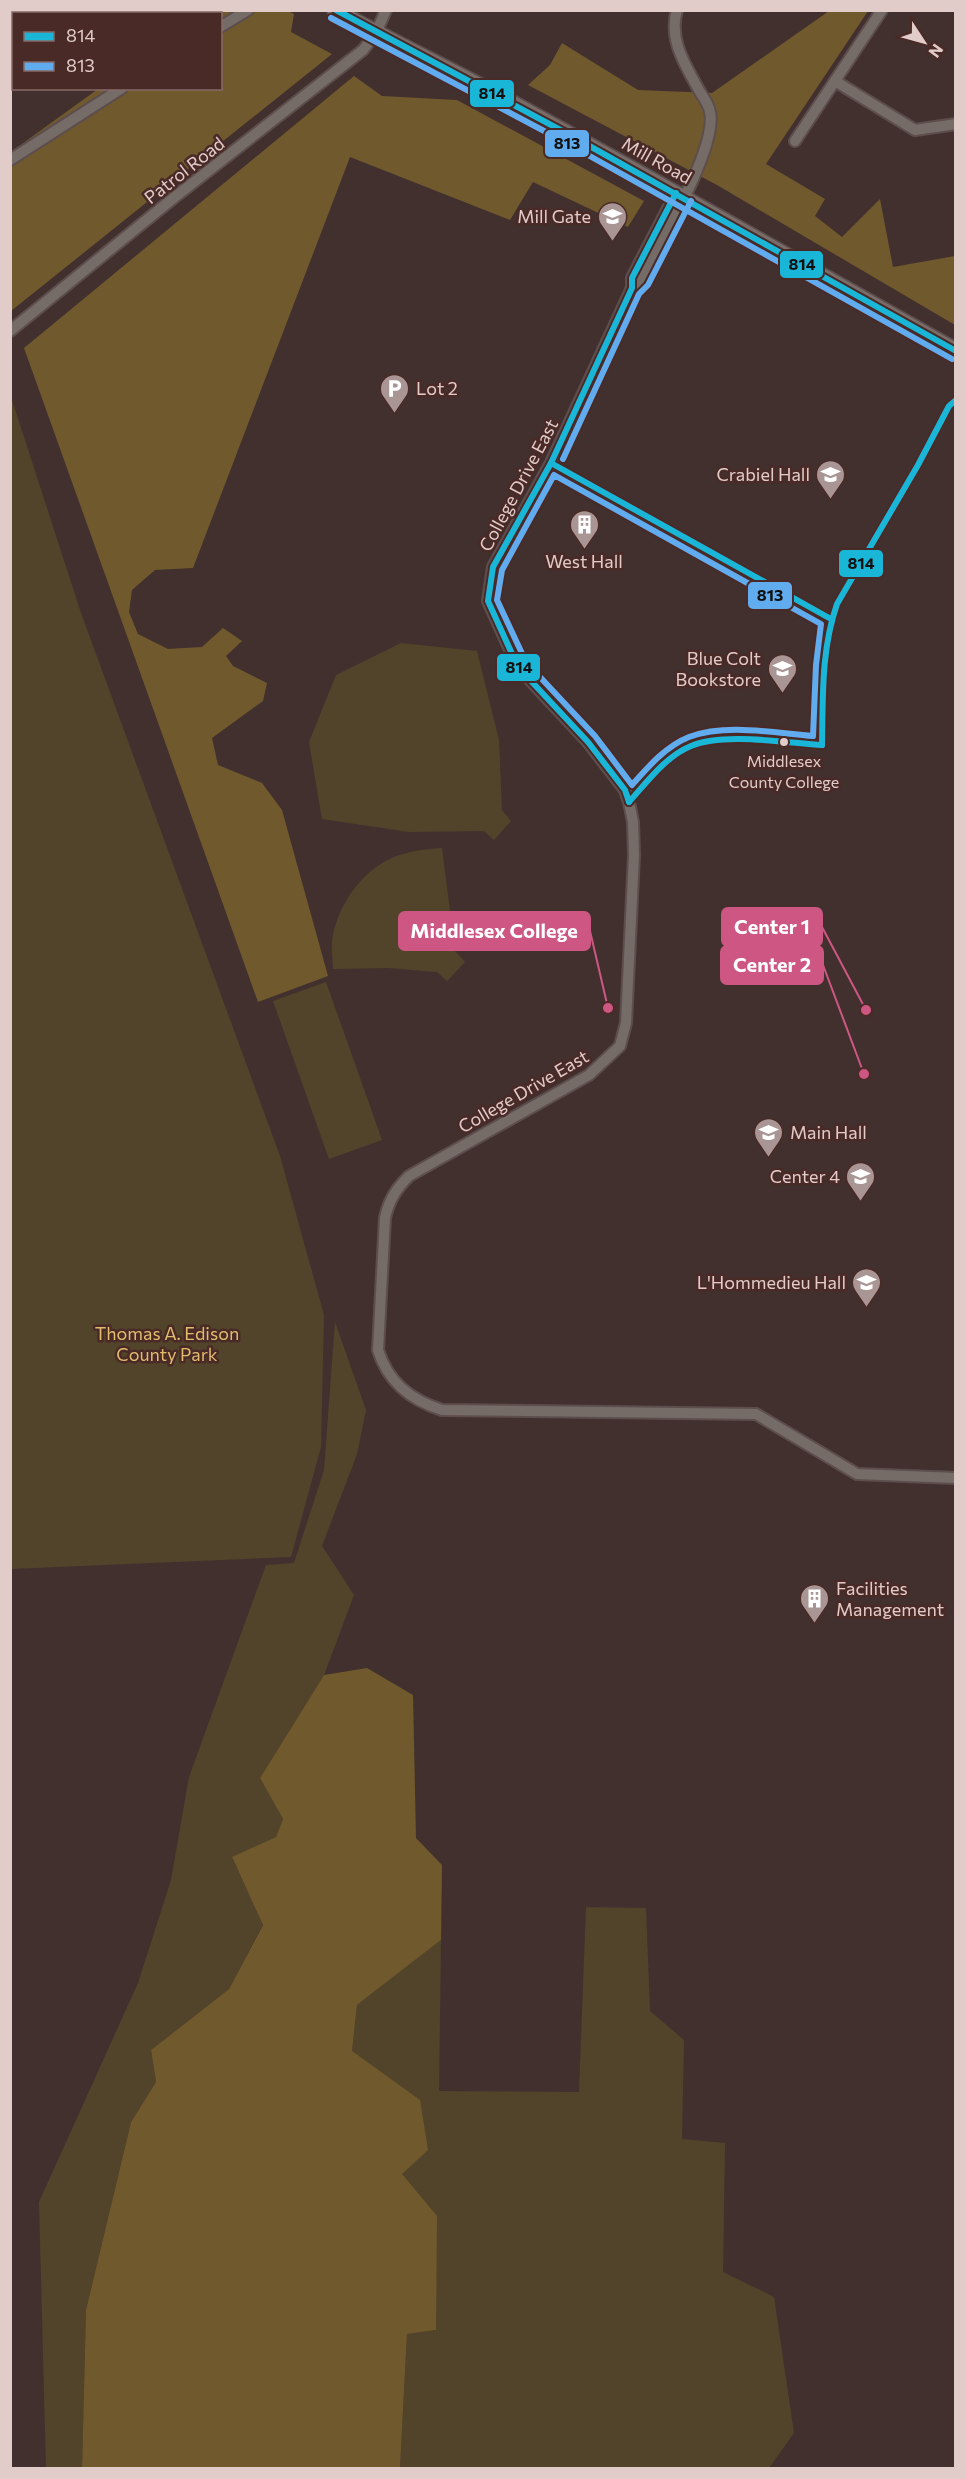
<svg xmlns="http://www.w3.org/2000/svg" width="966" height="2479" font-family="Commissioner,sans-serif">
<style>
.green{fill:#52442a}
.forest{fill:#70592c}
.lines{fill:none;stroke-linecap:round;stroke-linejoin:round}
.street-casing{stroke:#5d4e4d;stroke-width:14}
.secondary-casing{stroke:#5d4e4d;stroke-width:18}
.street{stroke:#756c68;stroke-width:10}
.secondary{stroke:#796d69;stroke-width:15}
.bus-1-casing{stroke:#4a2a27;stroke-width:10}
.bus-2-casing{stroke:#4a2a27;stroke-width:10}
.bus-1{stroke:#1ab6d8;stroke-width:6}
.bus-2{stroke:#60acee;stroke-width:6}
.bus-dot{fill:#e1ccca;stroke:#4a2a27;stroke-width:2}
.labels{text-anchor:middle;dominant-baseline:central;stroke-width:5;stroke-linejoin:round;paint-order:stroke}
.bus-label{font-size:16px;fill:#e1ccca;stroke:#4a2a27}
.street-label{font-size:18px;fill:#e1ccca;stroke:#4a2a27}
.poi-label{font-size:18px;fill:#e1ccca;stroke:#4a2a27;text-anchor:end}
.park-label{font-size:18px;fill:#e1bc6d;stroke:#4a2a27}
.leader{fill:none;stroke:#cd5782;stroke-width:2}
.callout-dot{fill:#cd5782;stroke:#4a2a27;stroke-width:2}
.callout{fill:#cd5782;stroke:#cd5782;stroke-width:2}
.callout-label{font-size:20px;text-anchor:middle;font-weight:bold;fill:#fff}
.line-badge{stroke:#4a2a27;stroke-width:2}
.pale-badge-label{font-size:16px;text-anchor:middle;font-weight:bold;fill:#111}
</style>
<rect width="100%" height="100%" fill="#42302f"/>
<g class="green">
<polygon points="11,397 81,613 280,1156 324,1315 321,1447 291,1557 11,1569"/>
<polygon points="401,643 477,651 499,740 502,810 511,821 494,840 484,831 409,832 322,819 309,742 336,675"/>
<path d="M 442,848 L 455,951 L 465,962 L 447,981 L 437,972 L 388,968 L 333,969 C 333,960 331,950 332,941 C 336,908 361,871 392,858 C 408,851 425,849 442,848 Z"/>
<polygon points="326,982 382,1140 329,1159 273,1001"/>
<polygon points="335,1322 366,1410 357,1454 322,1546 354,1595 324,1675 260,1778 283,1819 276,1837 232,1858 263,1924 229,1989 151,2050 156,2082 131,2122 86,2310 82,2468 46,2468 39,2202 138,1983 171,1880 189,1777 266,1565 294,1563 324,1470"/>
<polygon points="586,1907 646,1908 650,2011 684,2040 682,2139 725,2143 723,2272 774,2297 794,2433 769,2468 400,2468 407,2334 436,2330 402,2173 352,2051 357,2005 441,1940 439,2091 579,2092"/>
</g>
<g class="forest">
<polygon points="225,11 288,11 294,14 291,32 332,54 11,311 10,161 26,141 98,89 220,88 219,13"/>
<polygon points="829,11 868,11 766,164 825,199 815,216 842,237 880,199 893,267 955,256 955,325 717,185 528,85 550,65 562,43 638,90 712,93"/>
<polygon points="354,76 382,96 457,100 644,201 628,227 533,182 510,220 350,157 193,568 155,570 132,590 129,612 138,634 168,649 202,647 223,628 242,641 226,656 233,666 267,683 263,701 212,738 218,765 262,783 282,810 328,976 258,1002 24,348"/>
<polygon points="367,1668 413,1695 416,1838 442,1865 441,1940 357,2005 352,2051 420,2100 428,2150 402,2174 437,2216 436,2330 407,2334 400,2468 82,2468 86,2310 131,2122 156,2082 151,2050 229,1989 263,1925 232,1857 276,1837 283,1819 260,1778 324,1675"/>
</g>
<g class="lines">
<defs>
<g id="street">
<path d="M 677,10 C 668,40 686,66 700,92 C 704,98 709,105 710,112 C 718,148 658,246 640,281 L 632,288 L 551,463 L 493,567 L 488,601 L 518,667 L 588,742 L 625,790 L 629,802 L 633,822 L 634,855 L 626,1023 L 620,1046 L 589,1075 L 409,1176 C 396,1189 389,1200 385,1218 L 378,1350 C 388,1382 410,1400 442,1410 L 756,1414 L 857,1474 L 956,1478"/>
<polyline points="220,27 248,10"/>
<polyline points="835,81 915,130 956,124"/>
<polyline points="795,141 882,10"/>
<polyline points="10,160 122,88"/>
<polyline points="632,288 632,278 676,193"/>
<polyline points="10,331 176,196 363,50 376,33 386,10"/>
</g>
<path id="secondary" d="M 335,10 C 393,43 454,71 512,103 C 661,184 808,268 956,351"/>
</defs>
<use href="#street" class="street-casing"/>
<use href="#secondary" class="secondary-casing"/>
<use href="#street" class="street"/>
<use href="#secondary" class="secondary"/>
<defs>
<g id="bus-1">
<polyline points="336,10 568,134 956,351"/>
<polyline points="551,463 831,619"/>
<path d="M 822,745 C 823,697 821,650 837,604 L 918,465 L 949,406 L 956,400"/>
<polyline points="629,802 625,790 588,742 518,667 488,601 493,567 551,463 632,288 632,278 676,193"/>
<path d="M 629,802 C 647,782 666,756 691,746 C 724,732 787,743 822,745"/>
</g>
<g id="bus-2">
<polyline points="331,18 563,141 952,359"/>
<polyline points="563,459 639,294 648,285 691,201"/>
<path d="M 554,475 L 821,624 L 816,665 L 813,736 C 774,733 726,723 689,737 C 666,746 648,767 632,785 L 595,736 L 526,662 L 497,600 L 502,570 Z"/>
</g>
</defs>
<use href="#bus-1" class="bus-1-casing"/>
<use href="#bus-2" class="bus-2-casing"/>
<use href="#bus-1" class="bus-1"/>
<use href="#bus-2" class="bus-2"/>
</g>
<defs>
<symbol id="university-pin" viewBox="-11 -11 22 30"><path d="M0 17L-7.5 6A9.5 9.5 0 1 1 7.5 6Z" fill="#a99594" stroke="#4a2a27"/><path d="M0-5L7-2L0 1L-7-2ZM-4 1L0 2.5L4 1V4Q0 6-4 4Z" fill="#fff"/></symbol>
<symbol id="parking-pin" viewBox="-11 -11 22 30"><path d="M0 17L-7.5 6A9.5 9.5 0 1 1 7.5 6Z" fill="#a99594" stroke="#4a2a27"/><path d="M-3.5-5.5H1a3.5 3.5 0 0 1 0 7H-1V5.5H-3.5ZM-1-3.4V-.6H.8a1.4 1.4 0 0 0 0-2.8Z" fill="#fff"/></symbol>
<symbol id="building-pin" viewBox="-11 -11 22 30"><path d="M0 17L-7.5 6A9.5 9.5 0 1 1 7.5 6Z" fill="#a99594" stroke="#4a2a27"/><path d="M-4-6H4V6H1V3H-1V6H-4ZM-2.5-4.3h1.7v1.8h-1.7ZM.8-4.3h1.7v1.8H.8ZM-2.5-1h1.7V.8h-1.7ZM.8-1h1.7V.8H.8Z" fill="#fff"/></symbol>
</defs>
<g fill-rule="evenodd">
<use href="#university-pin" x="596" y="200" width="33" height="45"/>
<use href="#parking-pin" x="378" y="372" width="33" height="45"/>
<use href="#university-pin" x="814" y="458" width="33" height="45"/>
<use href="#building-pin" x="568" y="508" width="33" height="45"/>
<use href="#university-pin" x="766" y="652" width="33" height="45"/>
<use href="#university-pin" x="752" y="1116" width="33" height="45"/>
<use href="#university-pin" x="844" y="1160" width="33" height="45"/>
<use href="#university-pin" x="850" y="1266" width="33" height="45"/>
<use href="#building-pin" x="798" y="1582" width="33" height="45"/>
</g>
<circle class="bus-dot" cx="784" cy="742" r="5"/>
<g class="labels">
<g class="bus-label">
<text x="784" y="760">Middlesex<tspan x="784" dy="21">County College</tspan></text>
</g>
<g class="street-label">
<text transform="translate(657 160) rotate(29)">Mill Road</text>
<text transform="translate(184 170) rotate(-38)">Patrol Road</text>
<text transform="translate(518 485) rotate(-62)">College Drive East</text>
<text transform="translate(523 1091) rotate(-30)">College Drive East</text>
</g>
<g class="poi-label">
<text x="591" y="216">Mill Gate</text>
<text x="416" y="388" text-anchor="start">Lot 2</text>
<text x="810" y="474">Crabiel Hall</text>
<text x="584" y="561" text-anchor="middle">West Hall</text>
<text x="761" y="658">Blue Colt<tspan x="761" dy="21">Bookstore</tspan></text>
<text x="790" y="1132" text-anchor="start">Main Hall</text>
<text x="840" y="1176">Center 4</text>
<text x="846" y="1282">L'Hommedieu Hall</text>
<text x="836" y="1588" text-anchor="start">Facilities<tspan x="836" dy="21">Management</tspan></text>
</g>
<g class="park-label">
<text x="167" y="1333">Thomas A. Edison<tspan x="167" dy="21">County Park</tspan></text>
</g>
</g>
<path class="leader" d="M866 1010L822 927M608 1008L590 931M864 1074L823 965"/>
<g class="callout-dot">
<circle cx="866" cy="1010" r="6"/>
<circle cx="608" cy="1008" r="6"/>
<circle cx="864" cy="1074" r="6"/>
</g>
<g class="callout">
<rect x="722" y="908" width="100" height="38" rx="6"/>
<rect x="399" y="912" width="191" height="38" rx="6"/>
<rect x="721" y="946" width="102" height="38" rx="6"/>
</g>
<g class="callout-label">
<text x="772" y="934">Center 1</text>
<text x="494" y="938">Middlesex College</text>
<text x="772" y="972">Center 2</text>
</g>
<g class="line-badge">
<rect x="469" y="79" width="46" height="29" rx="6" fill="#1ab6d8"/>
<rect x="544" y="129" width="46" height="29" rx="6" fill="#60acee"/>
<rect x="779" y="250" width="45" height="29" rx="6" fill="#1ab6d8"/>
<rect x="838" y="549" width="46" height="29" rx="6" fill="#1ab6d8"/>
<rect x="747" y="581" width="46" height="29" rx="6" fill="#60acee"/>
<rect x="496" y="653" width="45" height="29" rx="6" fill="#1ab6d8"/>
</g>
<g class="pale-badge-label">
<text x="492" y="99">814</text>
<text x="567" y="149">813</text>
<text x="802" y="270">814</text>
<text x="861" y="569">814</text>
<text x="770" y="601">813</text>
<text x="519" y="673">814</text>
</g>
<rect width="966" height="2479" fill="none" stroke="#e1ccca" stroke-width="24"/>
<rect x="12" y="12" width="210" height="78" fill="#4a2a27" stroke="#866b68" stroke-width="1.5"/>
<rect x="24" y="32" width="30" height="9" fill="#1ab6d8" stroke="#866b68" stroke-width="1.5"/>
<text x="66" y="42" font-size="18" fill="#e1ccca">814</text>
<rect x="24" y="62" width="30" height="9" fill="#60acee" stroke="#866b68" stroke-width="1.5"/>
<text x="66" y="72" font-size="18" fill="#e1ccca">813</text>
<g transform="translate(924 42) rotate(126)" stroke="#4a2a27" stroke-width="4.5" paint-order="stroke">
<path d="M0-4.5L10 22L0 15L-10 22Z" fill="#e1ccca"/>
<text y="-9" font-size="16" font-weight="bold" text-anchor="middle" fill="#e1ccca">N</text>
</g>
</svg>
